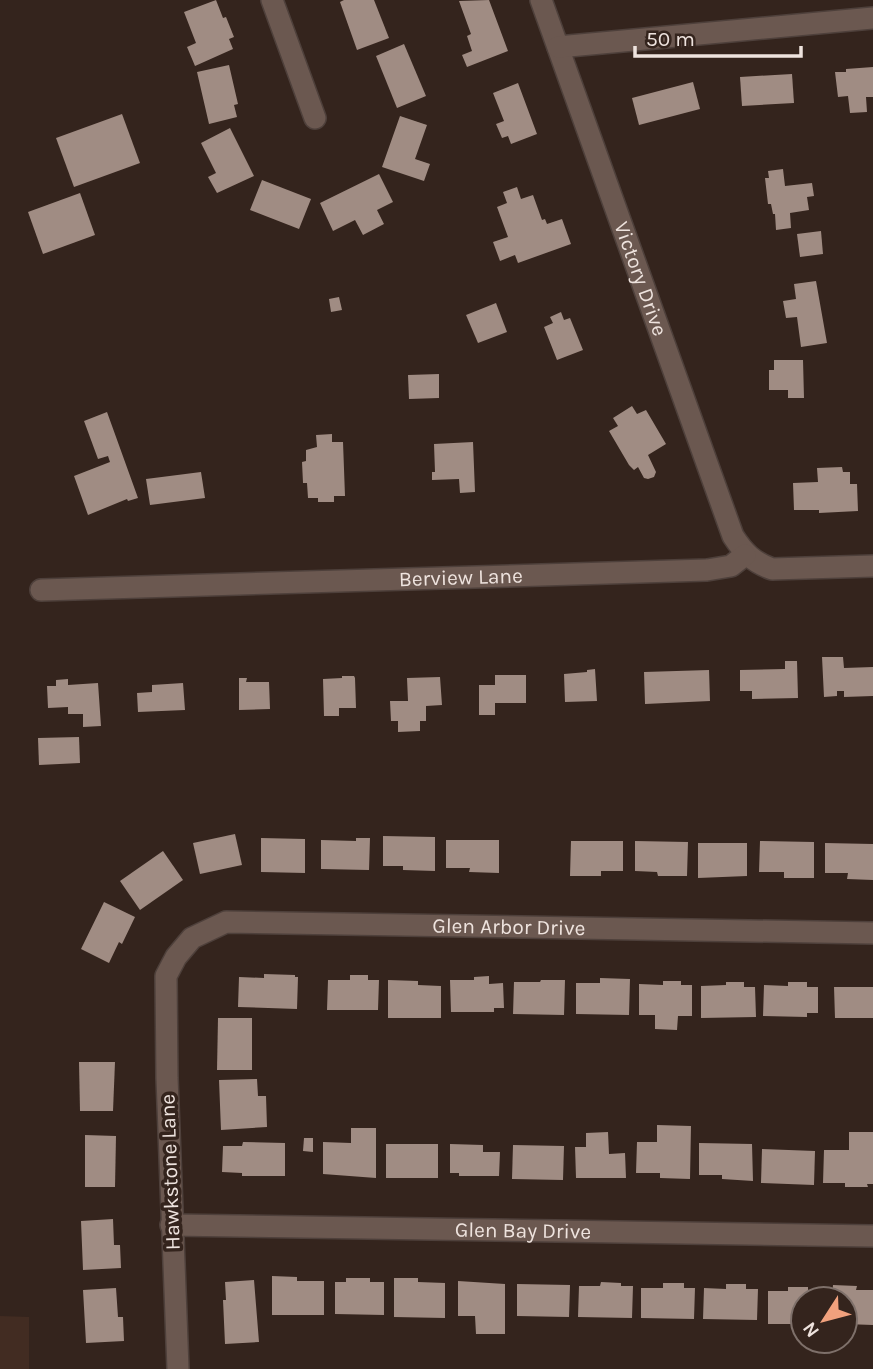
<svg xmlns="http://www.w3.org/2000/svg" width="873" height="1369" font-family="Karla,sans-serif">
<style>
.built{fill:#422c22}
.building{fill:#a08c83}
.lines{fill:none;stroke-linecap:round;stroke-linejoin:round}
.minor-casing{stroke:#4e403b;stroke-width:24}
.minor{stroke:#6b5850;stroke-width:21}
.labels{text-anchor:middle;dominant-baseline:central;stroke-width:7;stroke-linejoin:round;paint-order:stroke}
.street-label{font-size:21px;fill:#eee3de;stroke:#34241d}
</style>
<rect width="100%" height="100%" fill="#34241d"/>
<polygon class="built" points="0,1316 29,1317 29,1369 0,1369"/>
<g class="building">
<polygon points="216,0 223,18 226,17 234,37 229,39 233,49 195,66 187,47 196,43 184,12"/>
<polygon points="344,0 374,0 389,38 357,50 340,2"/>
<polygon points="489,0 508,51 467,67 462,55 472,51 467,36 471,34 459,1"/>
<polygon points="404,44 426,96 397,108 376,56"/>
<polygon points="229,65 238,104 234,105 237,117 209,124 197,72"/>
<polygon points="873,67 873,97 866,97 867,112 850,113 848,96 838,97 835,72 846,72 846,69"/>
<polygon points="792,74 794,103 742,106 740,77"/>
<polygon points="693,82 700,109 639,125 632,98"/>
<polygon points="518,83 537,134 511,144 508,136 502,138 496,124 504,121 493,93"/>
<polygon points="122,114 140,163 74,187 56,138"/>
<polygon points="400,116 427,125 415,159 430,164 424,181 382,167"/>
<polygon points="230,128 254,176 217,193 208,177 216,173 201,143"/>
<polygon points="783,169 785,186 812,183 814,196 807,197 809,210 790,213 791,228 776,230 775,214 773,214 771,204 768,204 765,178 769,178 768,171"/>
<polygon points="379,174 393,202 377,210 384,224 363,235 355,220 333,231 320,203"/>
<polygon points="262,180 311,199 299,229 250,210"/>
<polygon points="517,187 521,199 533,195 542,220 545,219 547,224 562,219 571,244 518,263 515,255 500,261 493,242 508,237 497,207 507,203 503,192"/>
<polygon points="80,193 95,235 43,254 28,212"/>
<polygon points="821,231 823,254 800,257 797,234"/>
<polygon points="816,281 827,343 801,347 797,317 786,318 783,301 796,299 794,284"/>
<polygon points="339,297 342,310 331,312 329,299"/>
<polygon points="496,303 507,332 478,343 466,315"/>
<polygon points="561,312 564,320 570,318 583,350 557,360 544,327 553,323 550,317"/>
<polygon points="774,360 803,360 804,398 788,398 788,390 769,390 769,370 774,370"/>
<polygon points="439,374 439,398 409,399 408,375"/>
<polygon points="632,406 637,414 646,410 666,444 648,455 656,472 654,477 648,479 644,478 638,467 634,470 629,465 609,431 618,426 613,418"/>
<polygon points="107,412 138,498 128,501 127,499 88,515 74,476 110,462 108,456 98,459 84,421"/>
<polygon points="332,434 332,442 343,442 345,496 334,496 334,502 318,502 318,498 308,498 307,483 303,483 302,462 306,461 306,450 317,447 316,435"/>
<polygon points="473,442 475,492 460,493 459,479 432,480 432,472 435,472 434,444"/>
<polygon points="842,467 843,472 850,472 850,484 857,484 858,511 819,513 819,510 794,510 793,483 818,482 817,468"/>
<polygon points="201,472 205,498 150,505 146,479"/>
<polygon points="822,657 843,657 844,668 873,667 873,696 844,697 844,691 837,691 837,696 824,697"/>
<polygon points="785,661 797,661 798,698 752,699 752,691 740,691 740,670 785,669"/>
<polygon points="595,669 597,701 565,702 564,674 587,672 587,670"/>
<polygon points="709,670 710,701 645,704 644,672"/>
<polygon points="495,675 526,675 526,703 495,703 495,715 479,715 479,685 495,685"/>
<polygon points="342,676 354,676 355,678 356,708 339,708 339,716 324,716 323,679 342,678"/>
<polygon points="440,677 442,705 426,706 426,721 420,721 420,731 398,732 398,721 391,721 390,701 408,701 407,678"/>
<polygon points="239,678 247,678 246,682 269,682 270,709 239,710"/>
<polygon points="68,679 68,685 98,683 101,726 83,727 83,714 68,714 68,707 48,708 47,686 56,686 56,680"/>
<polygon points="183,683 185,710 138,712 137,693 152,692 152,685"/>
<polygon points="79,737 80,763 39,765 38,738"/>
<polygon points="235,834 242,865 200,874 193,843"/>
<polygon points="383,836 435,837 435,871 403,870 403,866 383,866"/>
<polygon points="261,838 305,839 305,873 261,872"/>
<polygon points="356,838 370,838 369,870 321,869 321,840 356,841"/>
<polygon points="446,840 499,840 499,873 469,872 470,868 446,868"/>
<polygon points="571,841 623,841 623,871 601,871 601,876 570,876"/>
<polygon points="635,841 688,842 687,876 658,876 657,872 635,871"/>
<polygon points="760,841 814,842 814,878 784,878 784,872 759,872"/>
<polygon points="698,843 747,843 747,876 698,878"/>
<polygon points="825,843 873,844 873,880 847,879 848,873 825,873"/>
<polygon points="163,851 183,880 140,910 120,881"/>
<polygon points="104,902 135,917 122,944 119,942 109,963 81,949"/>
<polygon points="264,974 295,975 295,977 298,977 297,1009 238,1007 239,977 264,978"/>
<polygon points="350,975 368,975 368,980 379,980 378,1010 327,1010 328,980 350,980"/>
<polygon points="489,976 489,984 503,983 504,1008 494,1008 494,1012 451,1012 450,980 474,980 474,977"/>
<polygon points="600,978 630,979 629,1015 576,1014 576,983 600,983"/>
<polygon points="388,980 418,981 418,985 441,986 441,1018 388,1018"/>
<polygon points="541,980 565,980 564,1015 513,1014 514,982 540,982"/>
<polygon points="663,981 681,981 681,985 692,985 692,1016 678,1016 677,1030 655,1029 655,1015 639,1015 639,984 663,985"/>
<polygon points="726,982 744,982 744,987 755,987 756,1017 701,1018 701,986 726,985"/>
<polygon points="788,982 807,982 807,987 818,987 818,1013 807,1013 807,1017 763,1016 764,985 788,986"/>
<polygon points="834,987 873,987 873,1018 835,1018"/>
<polygon points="218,1018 252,1018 252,1070 217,1070"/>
<polygon points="79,1062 115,1062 113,1111 80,1111"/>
<polygon points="257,1079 258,1096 266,1096 267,1127 221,1130 219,1080"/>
<polygon points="657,1125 691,1126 690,1179 660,1178 660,1173 636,1173 637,1142 657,1142"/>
<polygon points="351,1128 376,1128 376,1178 323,1174 323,1142 351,1143"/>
<polygon points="608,1132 609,1154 625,1153 626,1178 576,1178 575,1147 586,1147 586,1133"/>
<polygon points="849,1132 873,1132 873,1184 867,1184 868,1187 845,1187 845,1183 823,1183 824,1150 849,1150"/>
<polygon points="85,1135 116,1136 115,1187 85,1187"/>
<polygon points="304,1138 313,1138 313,1152 303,1151"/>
<polygon points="243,1142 285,1143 285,1176 242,1176 242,1173 222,1172 223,1146 242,1146"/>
<polygon points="699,1143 752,1144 753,1181 722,1179 722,1175 699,1175"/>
<rect x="386" y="1144" width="52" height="34"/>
<polygon points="450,1144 483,1145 483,1152 500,1152 499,1176 459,1176 459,1173 450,1173"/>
<polygon points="513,1145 564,1146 563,1180 512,1179"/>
<polygon points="762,1149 815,1151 814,1185 761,1183"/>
<polygon points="113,1219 114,1245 120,1245 121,1268 83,1270 81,1221"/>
<polygon points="272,1276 297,1277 297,1281 324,1281 324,1315 272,1315"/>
<polygon points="346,1278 370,1278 370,1282 384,1282 384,1315 335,1314 335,1282 346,1282"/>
<polygon points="394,1278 418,1278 418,1282 445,1283 445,1318 394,1317"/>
<polygon points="254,1280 259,1342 225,1344 223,1300 226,1300 225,1282"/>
<polygon points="458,1281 505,1284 505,1334 476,1334 475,1316 458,1316"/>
<polygon points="601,1282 621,1283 621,1286 633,1286 632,1318 578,1317 579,1286 600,1286"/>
<polygon points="663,1283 684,1283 684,1288 695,1288 694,1319 641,1318 641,1288 663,1288"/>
<polygon points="517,1284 570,1285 569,1317 517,1316"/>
<polygon points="726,1284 746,1284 746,1289 758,1289 757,1320 703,1319 704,1288 726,1289"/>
<polygon points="833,1285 857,1286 856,1290 873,1290 873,1325 845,1324 845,1299 832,1299"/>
<polygon points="788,1287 808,1287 808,1291 821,1291 821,1299 803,1299 803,1324 768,1324 768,1291 788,1291"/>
<polygon points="116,1288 118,1317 123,1317 124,1341 86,1343 83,1290"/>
</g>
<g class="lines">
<defs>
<g id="minor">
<polyline points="272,0 315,118"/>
<path id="s1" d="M 541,0 L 733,536 C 744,553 753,562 772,569 L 873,566"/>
<polyline points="558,47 873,18"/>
<path id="s2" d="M 41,590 L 707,570 L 731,566 L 745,555"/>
<path id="s3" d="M 171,1225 L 873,1236"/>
<path id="s4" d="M 178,1369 L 167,1078 L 166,976 L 176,957 L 192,938 L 226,922 L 873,933"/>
</g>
</defs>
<use href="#minor" class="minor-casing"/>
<use href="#minor" class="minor"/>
</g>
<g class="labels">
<g class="street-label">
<text stroke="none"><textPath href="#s1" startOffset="296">Victory Drive</textPath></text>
<text stroke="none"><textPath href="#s2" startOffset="420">Berview Lane</textPath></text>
<text stroke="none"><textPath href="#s4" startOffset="760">Glen Arbor Drive</textPath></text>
<text transform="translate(170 1172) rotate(-92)">Hawkstone Lane</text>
<text stroke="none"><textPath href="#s3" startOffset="352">Glen Bay Drive</textPath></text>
</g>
</g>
<g transform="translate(824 1320) rotate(234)"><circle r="33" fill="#34241d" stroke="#7e706a" stroke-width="2"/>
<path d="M0-5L12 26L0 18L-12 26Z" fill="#f1a17d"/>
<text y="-10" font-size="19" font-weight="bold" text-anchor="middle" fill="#eee3de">N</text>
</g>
<path d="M635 46v10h166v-10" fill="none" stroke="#eee3de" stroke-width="3.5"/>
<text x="646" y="46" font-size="21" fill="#eee3de" stroke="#34241d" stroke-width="5" paint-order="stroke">50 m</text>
</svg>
